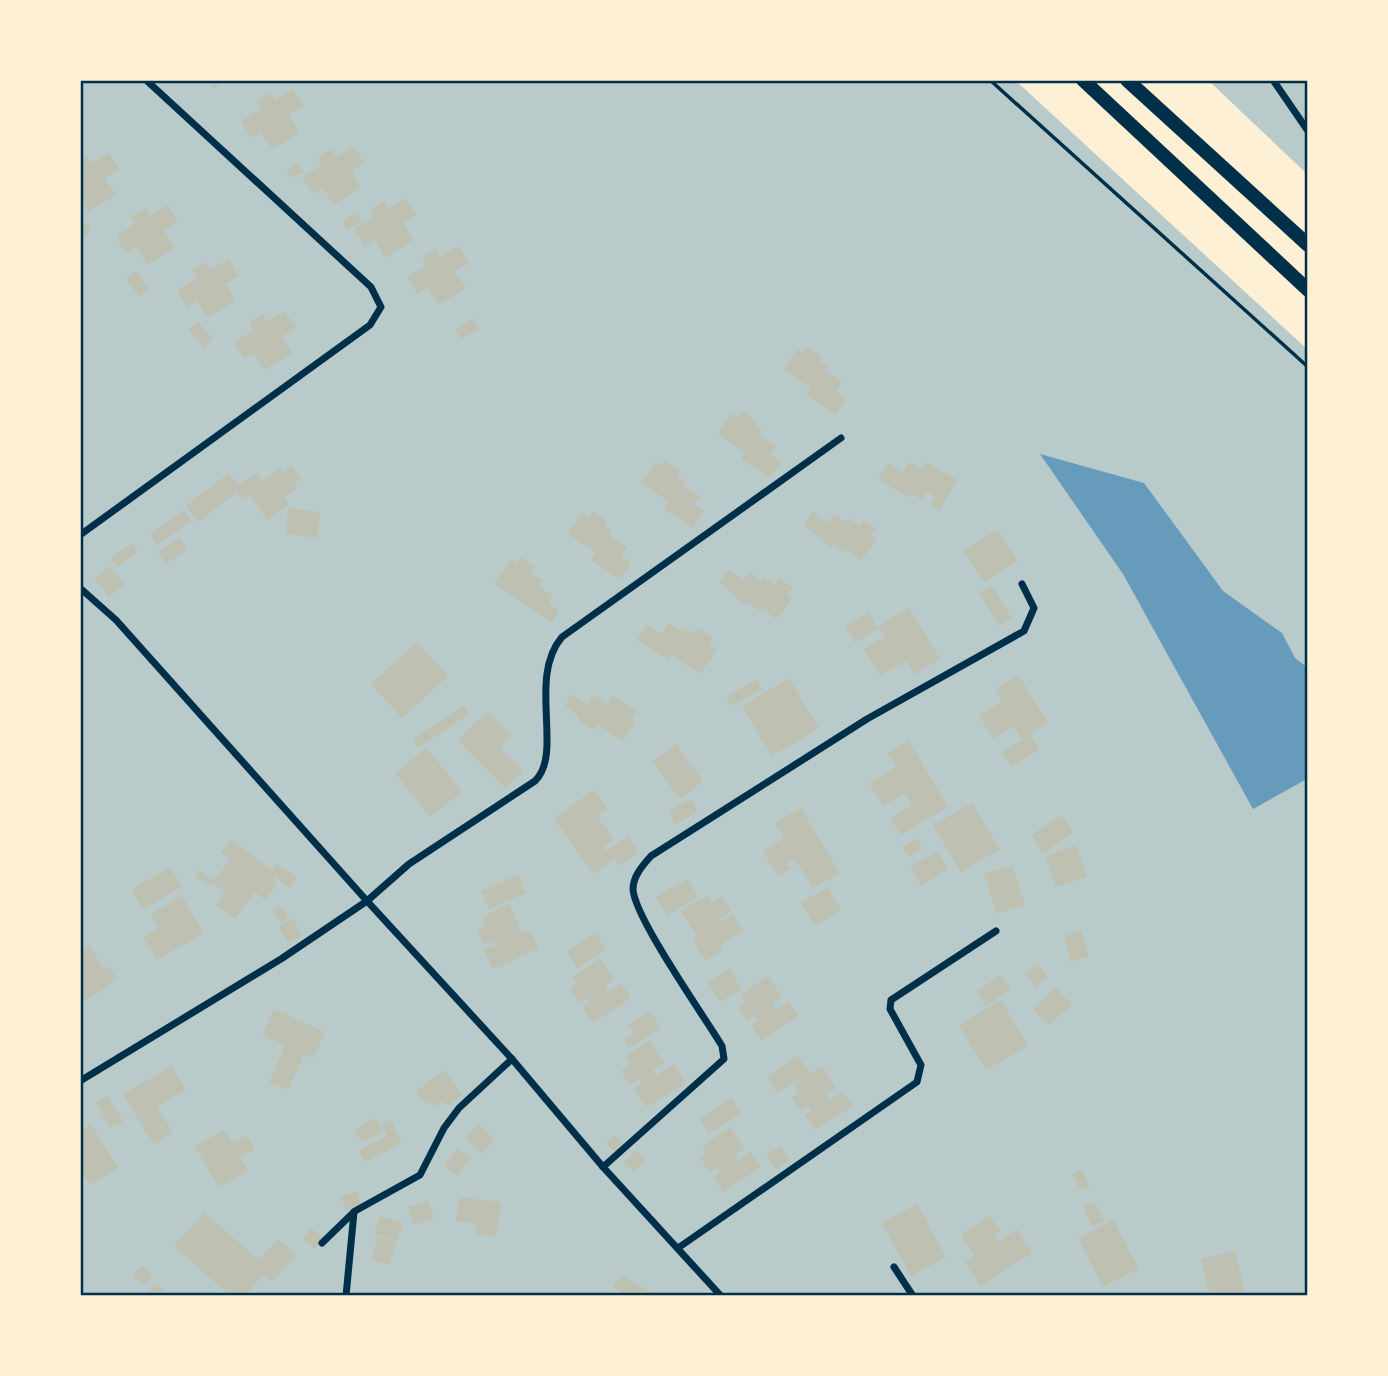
<svg xmlns="http://www.w3.org/2000/svg" width="1388" height="1376" font-family="Figtree,sans-serif">
<style>
.green{fill:#b9caca}
.water{fill:#669bbc}
.building{fill:#bec0b2}
.lines{fill:none;stroke-linecap:round;stroke-linejoin:round}
.path{stroke:#003049;stroke-width:3.5}
.minor{stroke:#003049;stroke-width:7}
.trunk{stroke:#003049;stroke-width:14}
.neatline{fill:none;stroke:#003049;stroke-width:2.5}
</style>
<rect width="100%" height="100%" fill="#fdf0d5"/>
<g class="green">
<polygon points="81,81 1016,81 1307,349 1307,1295 81,1295"/>
<polygon points="1209,81 1307,81 1307,174"/>
</g>
<polygon class="water" points="1040,454 1144,483 1223,591 1282,633 1295,658 1307,667 1307,779 1253,809 1123,574"/>
<g class="building">
<polygon points="210,80 227,80 214,88"/>
<polygon points="293,89 303,106 289,115 300,132 272,149 261,132 251,138 241,121 261,109 256,101 270,93 275,100"/>
<polygon points="354,146 364,163 351,171 361,188 333,205 323,188 313,194 302,177 322,165 318,158 331,149 336,157"/>
<polygon points="109,153 119,169 105,178 116,195 88,212 80,199 80,159 86,156 91,163"/>
<polygon points="298,163 303,172 291,178 286,170"/>
<polygon points="406,198 417,215 403,223 413,240 385,258 375,240 365,246 354,229 374,217 370,210 383,201 388,209"/>
<polygon points="168,205 178,222 164,231 175,248 147,265 136,247 126,254 116,236 136,224 131,217 145,208 150,216"/>
<polygon points="357,213 361,222 347,230 343,221"/>
<polygon points="80,218 92,229 82,239 80,237"/>
<polygon points="459,246 469,263 455,271 466,288 438,305 427,288 417,294 407,277 427,265 422,257 436,249 440,257"/>
<polygon points="229,259 239,276 225,284 235,301 207,318 197,301 187,307 177,290 197,278 192,270 205,262 210,270"/>
<polygon points="137,271 150,289 139,297 126,278"/>
<polygon points="285,311 296,328 282,336 292,353 264,370 254,353 244,359 234,342 254,330 249,322 263,314 267,322"/>
<polygon points="473,318 480,328 461,339 455,329"/>
<polygon points="198,322 213,339 203,347 188,330"/>
<polygon points="807,347 822,357 819,361 828,367 825,371 842,382 836,391 846,398 836,415 806,395 811,388 784,370 797,349 803,353"/>
<polygon points="742,411 757,421 754,426 763,431 760,435 777,446 771,455 781,462 770,478 741,459 745,452 718,434 732,413 738,417"/>
<polygon points="665,460 680,470 677,475 685,481 683,485 700,496 694,505 704,511 693,528 664,509 668,501 641,483 655,462 661,466"/>
<polygon points="909,462 922,470 927,462 957,480 939,510 930,505 935,496 927,491 922,500 911,493 909,498 878,479 888,463 903,472"/>
<polygon points="291,466 301,478 294,484 297,488 284,498 289,504 268,520 249,495 242,500 236,493 198,522 186,506 229,473 239,486 257,473 263,481 280,468 284,472"/>
<polygon points="288,508 320,512 317,538 286,534"/>
<polygon points="184,510 191,521 157,545 150,535"/>
<polygon points="592,511 607,521 604,526 612,532 610,536 627,547 621,556 631,563 620,579 591,560 596,552 568,534 582,513 588,517"/>
<polygon points="813,511 827,523 834,514 845,522 849,518 859,526 864,520 877,529 871,536 877,540 861,560 846,549 844,553 833,544 830,548 804,524"/>
<polygon points="998,529 1018,561 984,582 964,551"/>
<polygon points="179,538 187,550 166,564 158,552"/>
<polygon points="132,543 138,552 118,567 111,558"/>
<polygon points="521,557 535,567 531,573 543,580 539,587 553,596 549,603 559,610 552,622 494,584 510,560 517,564"/>
<polygon points="110,566 125,584 109,597 94,578"/>
<polygon points="729,570 743,581 750,572 761,581 764,577 775,585 780,578 793,588 787,595 792,599 776,619 762,608 760,611 748,602 746,606 719,582"/>
<polygon points="991,585 1012,618 999,626 979,593"/>
<polygon points="909,608 940,659 914,675 906,661 880,676 864,649 885,637 878,626"/>
<polygon points="868,612 878,629 855,643 845,626"/>
<polygon points="669,623 683,632 685,628 694,634 698,628 713,638 709,644 717,649 700,674 671,655 668,660 637,640 647,625 662,634"/>
<polygon points="417,642 448,676 402,718 371,684"/>
<polygon points="1019,675 1048,723 1030,734 1039,750 1011,767 1002,752 1023,740 1014,726 993,739 979,715 1002,702 995,689"/>
<polygon points="789,678 819,728 772,756 742,706"/>
<polygon points="757,680 762,690 731,706 726,696"/>
<polygon points="572,694 588,705 594,695 607,704 612,695 637,711 632,720 636,722 623,741 597,724 593,730 578,720 580,717 565,706"/>
<polygon points="464,706 469,714 418,748 412,739"/>
<polygon points="488,711 512,735 500,747 523,771 505,788 458,740"/>
<polygon points="908,740 948,807 901,835 890,818 912,805 905,793 883,806 869,783 896,767 887,753"/>
<polygon points="676,744 703,781 680,799 652,761"/>
<polygon points="427,748 462,792 430,817 395,773"/>
<polygon points="594,790 607,809 597,816 614,840 603,848 606,851 628,836 639,852 619,866 615,859 593,874 554,818"/>
<polygon points="691,799 698,812 675,824 668,811"/>
<polygon points="972,803 1000,849 961,872 933,825"/>
<polygon points="801,808 840,873 813,888 795,859 787,863 791,868 778,876 763,851 785,838 775,823"/>
<polygon points="1062,815 1073,833 1043,853 1031,835"/>
<polygon points="917,838 923,849 909,857 902,847"/>
<polygon points="231,839 272,870 277,864 297,878 290,888 276,877 273,881 277,885 265,900 255,892 235,919 216,905 225,892 213,883 210,887 195,876 199,870 214,881 230,860 221,853"/>
<polygon points="1076,845 1087,877 1056,887 1045,856"/>
<polygon points="937,851 948,869 921,886 910,867"/>
<polygon points="1012,866 1025,905 997,914 984,874"/>
<polygon points="170,867 182,887 143,909 132,889"/>
<polygon points="518,875 526,893 489,909 481,891"/>
<polygon points="688,879 698,897 667,915 656,897"/>
<polygon points="828,887 841,911 815,926 801,903"/>
<polygon points="708,895 712,903 722,897 731,911 720,918 722,921 733,915 743,931 719,946 722,951 705,961 692,940 697,937 681,911"/>
<polygon points="182,896 204,933 157,960 143,937 159,928 151,914"/>
<polygon points="509,904 522,933 530,930 539,948 493,969 484,950 496,945 494,940 484,945 477,929 485,925 482,917"/>
<polygon points="280,905 289,917 282,923 273,911"/>
<polygon points="292,918 302,935 289,943 279,927"/>
<polygon points="1081,931 1089,956 1071,962 1064,936"/>
<polygon points="595,933 606,949 577,968 567,952"/>
<polygon points="89,944 103,969 108,966 116,977 111,980 113,983 80,1004 80,949"/>
<polygon points="600,958 614,979 604,986 608,992 621,983 631,998 593,1023 583,1007 590,1003 587,998 579,1003 570,989 577,984 572,977"/>
<polygon points="1038,964 1048,978 1035,987 1025,974"/>
<polygon points="730,969 741,989 720,1002 708,982"/>
<polygon points="1001,975 1011,988 986,1006 976,992"/>
<polygon points="768,976 782,997 772,1004 776,1010 789,1001 799,1016 761,1041 751,1025 758,1021 755,1016 747,1021 738,1007 745,1002 740,995"/>
<polygon points="1056,988 1072,1005 1048,1026 1033,1008"/>
<polygon points="1001,1000 1028,1046 986,1070 959,1025"/>
<polygon points="274,1009 325,1032 313,1058 304,1054 288,1090 269,1082 285,1046 262,1035"/>
<polygon points="650,1011 661,1028 629,1048 624,1040 634,1033 628,1025"/>
<polygon points="650,1041 664,1064 653,1070 656,1076 674,1064 686,1083 647,1107 634,1088 642,1083 639,1079 630,1085 621,1071 630,1065 625,1056"/>
<polygon points="798,1056 809,1073 777,1093 767,1076"/>
<polygon points="171,1066 186,1090 157,1107 173,1133 154,1144 123,1095"/>
<polygon points="822,1066 836,1087 826,1094 830,1100 843,1091 853,1106 815,1130 805,1115 812,1111 809,1106 801,1111 792,1097 799,1092 794,1084"/>
<polygon points="445,1070 462,1095 447,1105 443,1100 434,1107 429,1100 425,1103 416,1091"/>
<polygon points="108,1095 123,1122 110,1128 96,1102"/>
<polygon points="731,1098 741,1113 709,1134 700,1119"/>
<polygon points="376,1118 383,1132 361,1143 355,1129"/>
<polygon points="391,1120 402,1143 365,1162 359,1150 387,1136 382,1125"/>
<polygon points="91,1124 118,1168 90,1185 80,1168 80,1130"/>
<polygon points="479,1124 495,1140 481,1154 465,1138"/>
<polygon points="730,1127 744,1148 734,1155 738,1161 751,1152 761,1167 723,1192 714,1177 720,1172 717,1167 709,1172 700,1158 707,1153 702,1146"/>
<polygon points="225,1130 232,1143 247,1136 255,1149 240,1157 248,1171 218,1187 195,1146"/>
<polygon points="615,1135 623,1143 614,1152 606,1143"/>
<polygon points="780,1146 790,1160 776,1170 766,1156"/>
<polygon points="457,1148 471,1157 457,1176 444,1166"/>
<polygon points="636,1150 646,1161 634,1172 624,1162"/>
<polygon points="1081,1169 1090,1186 1081,1191 1072,1174"/>
<polygon points="356,1191 361,1204 346,1210 341,1197"/>
<polygon points="459,1197 501,1202 496,1237 476,1234 477,1224 456,1221"/>
<polygon points="428,1200 434,1218 414,1225 408,1207"/>
<polygon points="1095,1202 1104,1221 1092,1226 1083,1207"/>
<polygon points="917,1204 946,1257 911,1276 882,1223"/>
<polygon points="204,1212 259,1260 278,1239 296,1255 272,1282 264,1274 245,1296 230,1296 174,1246"/>
<polygon points="380,1216 403,1223 397,1241 374,1234"/>
<polygon points="990,1216 1000,1232 994,1236 998,1242 1017,1229 1032,1253 980,1286 965,1262 975,1256 961,1234"/>
<polygon points="1113,1220 1139,1269 1103,1287 1078,1238"/>
<polygon points="311,1228 323,1238 315,1249 303,1239"/>
<polygon points="378,1237 396,1242 389,1265 371,1260"/>
<polygon points="1235,1251 1246,1296 1210,1296 1201,1259"/>
<polygon points="144,1265 153,1276 142,1286 133,1274"/>
<polygon points="622,1274 651,1293 649,1296 626,1296 613,1287"/>
<polygon points="158,1284 167,1296 150,1296 147,1292"/>
</g>
<g class="lines">
<polyline class="path" points="990,80 1308,367"/>
<g class="minor">
<polyline points="1273,80 1308,131"/>
<polyline points="80,535 370,325 381,307 371,287 146,80"/>
<polyline points="80,588 116,620 367,901 512,1059 603,1167 721,1296"/>
<path d="M 80,1081 L 281,959 L 367,901 L 409,864 L 535,781 C 564,753 527,678 562,637 L 841,438"/>
<path d="M 603,1167 L 724,1059 L 722,1046 C 704,1016 634,917 633,889 C 633,876 643,865 651,856 L 867,719 L 1024,631 L 1034,608 L 1022,584"/>
<polyline points="322,1243 355,1211 420,1175 444,1128 459,1108 512,1059"/>
<polyline points="678,1248 917,1082 921,1065 890,1009 891,1000 996,931"/>
<polyline points="894,1267 913,1296"/>
<polyline points="346,1296 354,1212"/>
</g>
<g class="trunk">
<polyline points="1083,80 1308,290"/>
<polyline points="1127,80 1308,245"/>
</g>
</g>
<rect width="1388" height="1376" fill="none" stroke="#fdf0d5" stroke-width="164"/>
<rect x="82" y="82" width="1224" height="1212" class="neatline"/>
</svg>
